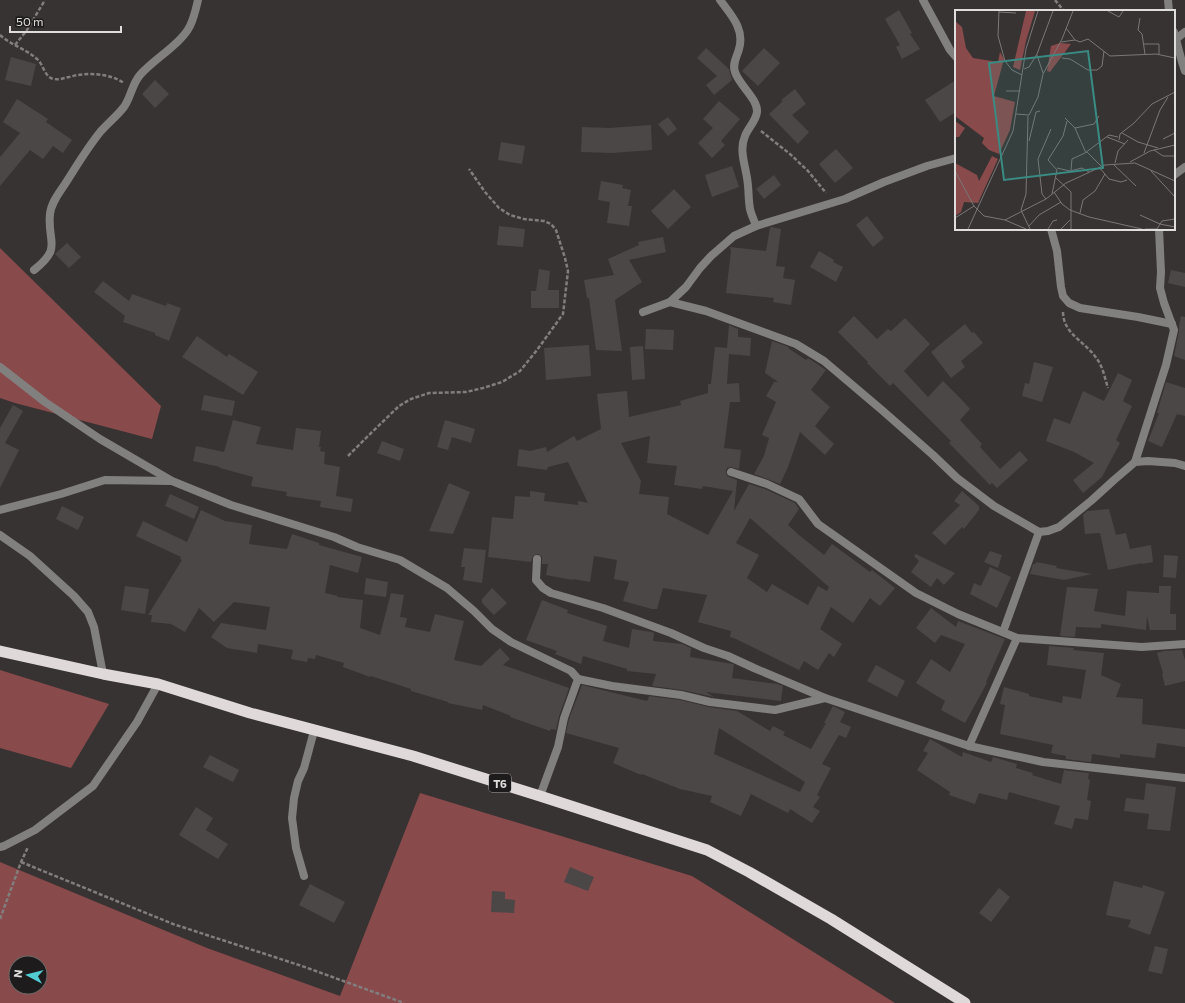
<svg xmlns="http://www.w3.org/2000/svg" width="1185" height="1003" font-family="Commissioner,sans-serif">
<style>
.forest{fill:#894a4b;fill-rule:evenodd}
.building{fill:#4c4747;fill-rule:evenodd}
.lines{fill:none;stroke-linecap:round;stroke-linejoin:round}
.path{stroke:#817e7d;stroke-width:2.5;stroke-dasharray:4 2;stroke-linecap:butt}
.minor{stroke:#827f7f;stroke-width:8}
.trunk{stroke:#dfdad9;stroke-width:11}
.labels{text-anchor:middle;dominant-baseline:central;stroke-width:3;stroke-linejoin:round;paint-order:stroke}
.shield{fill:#1d1b1b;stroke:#a6a3a3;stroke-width:1}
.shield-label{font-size:11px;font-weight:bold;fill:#e0dddd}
.inset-road{fill:none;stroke:#7b7776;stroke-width:1}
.view{fill:#398b84;fill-opacity:0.15;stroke:#398b84;stroke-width:2}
.inset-edge{fill:none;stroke:#e0dddd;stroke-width:2}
</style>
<rect width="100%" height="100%" fill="#373332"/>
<g class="forest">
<polygon points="0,248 161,406 152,439 15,403 0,398"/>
<polygon points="0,670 109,704 71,768 0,748"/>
<path d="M 420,793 L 692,876 L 895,1003 L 0,1003 L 0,862 L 207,948 L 340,996 ZM 16,963 L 40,963 L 40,987 L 16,987 Z"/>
</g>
<g class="building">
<polygon points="899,10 912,33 910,34 920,49 902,59 896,47 900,45 885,19"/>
<polygon points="706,48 729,69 732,80 714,95 706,85 717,76 697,58"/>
<polygon points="764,48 780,63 758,86 742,71"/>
<polygon points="11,57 36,64 31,86 5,80"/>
<polygon points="155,80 169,94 155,108 142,94"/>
<polygon points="956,80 956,112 940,122 925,100"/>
<polygon points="795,89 806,104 792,115 809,132 798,144 769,114 783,101 781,100"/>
<polygon points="17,99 48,119 46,122 72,140 63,153 53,146 43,159 30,150 0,186 0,157 20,133 3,122"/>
<polygon points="719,101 740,119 721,141 725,145 712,158 698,143 713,128 703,119"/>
<polygon points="668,117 677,129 668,136 658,124"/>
<polygon points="651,125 652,150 612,153 581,152 582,127 609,128"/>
<polygon points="501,142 525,146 522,164 498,160"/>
<polygon points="836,149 853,168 835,183 819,164"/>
<polygon points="732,166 739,187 712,197 705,175"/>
<polygon points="774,175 781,185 764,199 756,189"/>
<polygon points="601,181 623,185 622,188 631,190 628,206 632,206 629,226 607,223 610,202 598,200"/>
<polygon points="674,189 691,207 668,229 651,211"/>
<polygon points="867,216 884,238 873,247 856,225"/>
<polygon points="499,226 525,229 523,247 497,245"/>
<polygon points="771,227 781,229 776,266 785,267 783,278 795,280 791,305 773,302 774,298 726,293 731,251 730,247 766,251 770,228"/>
<polygon points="663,237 666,252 629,260 642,282 615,300 622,351 596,350 589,298 587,298 584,280 614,275 608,259 639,245 638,242"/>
<polygon points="67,243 81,257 69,268 55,254"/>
<polygon points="819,251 834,260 833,262 843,267 836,282 810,267"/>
<polygon points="539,269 550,271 548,290 559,290 559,308 531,308 531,291 536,291"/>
<polygon points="1171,270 1185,273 1185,287 1168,283"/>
<polygon points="103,281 129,301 132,294 166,306 167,303 181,308 169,341 155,335 155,333 123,322 125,316 94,292"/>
<polygon points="854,316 877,339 888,329 891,331 905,318 930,344 904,371 928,397 943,381 961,399 970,409 960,420 982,444 980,447 1000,469 1020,451 1028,460 997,488 992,483 990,485 949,443 951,441 893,383 890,386 867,363 868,362 838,332"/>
<polygon points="1181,316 1185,317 1185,360 1174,356 1179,331 1179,326"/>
<polygon points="965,324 972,333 974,332 983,343 961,361 965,367 951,378 931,352"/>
<path d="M 729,325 L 738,329 L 738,337 L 751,338 L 750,356 L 740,355 L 739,354 L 739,355 L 729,354 L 727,384 L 739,383 L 740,402 L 730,402 L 724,448 L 741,450 L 739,469 L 730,467 L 727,468 L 726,471 L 727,476 L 737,480 L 734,511 L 749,484 L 765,489 L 795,503 L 799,509 L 788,525 L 799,535 L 824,555 L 832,544 L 870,572 L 872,570 L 895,588 L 880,606 L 870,598 L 853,623 L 831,607 L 820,629 L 842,644 L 834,657 L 829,653 L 818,670 L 804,661 L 799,670 L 736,639 L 730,637 L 731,631 L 698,622 L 707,595 L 663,588 L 657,609 L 652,609 L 623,601 L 629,582 L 614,579 L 617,560 L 594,556 L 590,582 L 573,579 L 573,580 L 546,575 L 548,564 L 542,564 L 542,557 L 538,554 L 533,556 L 531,562 L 488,557 L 492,517 L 513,519 L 515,496 L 530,497 L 530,491 L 545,493 L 544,501 L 578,505 L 578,501 L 588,503 L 568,462 L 548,467 L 547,470 L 517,466 L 519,449 L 530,451 L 546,447 L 547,452 L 574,436 L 577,441 L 601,429 L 597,394 L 627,391 L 629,417 L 681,405 L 680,401 L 708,393 L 708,384 L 711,384 L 715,347 L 727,348 ZM 650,436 L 647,463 L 677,466 L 674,485 L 702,489 L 703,486 L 733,491 L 708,535 L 667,514 L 669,497 L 639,494 L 641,481 L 621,443 ZM 750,518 L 829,587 L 827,591 L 818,586 L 808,605 L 772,584 L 767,592 L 747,578 L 759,555 L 736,543 Z"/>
<polygon points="646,329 674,330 673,350 645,349"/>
<polygon points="197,336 227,357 229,354 258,372 243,395 182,357"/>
<polygon points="772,341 789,347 788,348 806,360 808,358 826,370 811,390 830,407 815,426 834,444 825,455 800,432 788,467 780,484 754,474 764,456 769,438 762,435 776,402 766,396 774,382 778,382 765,373"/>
<polygon points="589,345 591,376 546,380 544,348"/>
<polygon points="643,346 645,379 632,380 630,347"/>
<polygon points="1034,362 1053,367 1042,402 1022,396 1025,383 1029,384"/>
<polygon points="1118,373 1132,380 1123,401 1132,406 1116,440 1120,443 1102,477 1083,493 1073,480 1094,463 1074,452 1046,441 1054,418 1070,424 1083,391 1104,401"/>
<polygon points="1166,382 1185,388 1185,416 1177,414 1162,447 1148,441 1159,413 1157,413"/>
<polygon points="204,395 235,401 232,416 201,410"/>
<polygon points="13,405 23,411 5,443 19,450 0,488 0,428"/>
<polygon points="233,420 261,427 256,444 293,450 296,428 321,431 319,447 321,447 320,451 325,452 324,464 340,467 336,496 353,499 351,512 320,507 321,501 286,496 287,492 251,486 253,477 220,468 220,467 193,461 196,446 224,452"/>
<polygon points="445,420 475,429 471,443 452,437 448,450 437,447"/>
<polygon points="382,441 404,449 400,461 377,453"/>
<polygon points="449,483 470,492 453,534 429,531"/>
<polygon points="962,491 979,506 979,510 964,529 962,527 945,545 932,533 960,505 954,501"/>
<polygon points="170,494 199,507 194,519 165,506"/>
<polygon points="62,506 84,517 78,530 56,519"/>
<polygon points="1109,509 1116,535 1126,533 1130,549 1151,545 1153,562 1142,564 1142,563 1108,570 1100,533 1085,534 1083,515 1087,511"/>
<polygon points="201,510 225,521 252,525 249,544 287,549 292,534 319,543 319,545 362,557 358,573 330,565 325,593 338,596 337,597 363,600 360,628 380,635 391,593 404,595 400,617 407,618 405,627 430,632 435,614 464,621 454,660 481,666 500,648 510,659 503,665 569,688 559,716 556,730 551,729 550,731 510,717 511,716 483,705 482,710 448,703 448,702 411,691 411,689 371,676 370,677 343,667 344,663 316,655 315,659 308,658 307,662 291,659 293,650 258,644 257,653 227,648 211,637 221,623 266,630 270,607 234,602 214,622 199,608 185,632 171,624 151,622 152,615 148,615 182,560 180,559 181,557 136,536 143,521 187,542"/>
<polygon points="464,548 486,550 482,583 463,580 465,567 461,567"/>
<polygon points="990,551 1002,555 998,568 984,562"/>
<polygon points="916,554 922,557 955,573 944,585 937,578 931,587 911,572 919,561 914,556"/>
<polygon points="1164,555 1178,556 1176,578 1163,577"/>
<polygon points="1036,562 1057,566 1056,568 1092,574 1064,580 1030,574 1033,564 1036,564"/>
<polygon points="990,567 1011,577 997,608 970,594 974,583 981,586"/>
<polygon points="366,578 388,582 386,597 364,594"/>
<polygon points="125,586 149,589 145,614 121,610"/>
<polygon points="1159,586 1171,586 1170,614 1176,614 1176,630 1150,630 1147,616 1146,630 1101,624 1101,628 1076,627 1075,637 1060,636 1067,587 1098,589 1094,611 1125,616 1127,591 1159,593"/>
<polygon points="492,588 507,603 494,615 482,603 482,599"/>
<polygon points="542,600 568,610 567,613 607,626 603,641 629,648 632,629 652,632 654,633 653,641 682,644 691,648 690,657 733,664 734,665 732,678 777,684 783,686 781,701 706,692 714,697 682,690 652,686 656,674 627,671 627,669 583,656 581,664 555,654 557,651 526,640"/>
<polygon points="931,608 956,627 958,621 1005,639 986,682 987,683 965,723 941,710 945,701 916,683 931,659 950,672 965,644 941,635 935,643 916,628"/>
<polygon points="1049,646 1074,648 1073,650 1104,653 1101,675 1121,684 1116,697 1143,699 1142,724 1185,729 1185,747 1157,743 1155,758 1120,754 1120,758 1092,754 1091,762 1066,759 1066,756 1051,753 1053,745 1000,734 1005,705 1000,704 1004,687 1029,694 1029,696 1062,703 1063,696 1081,699 1086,670 1047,665"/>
<polygon points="1182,650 1185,660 1185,681 1165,686 1162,674 1163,673 1157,653 1164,651"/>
<polygon points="876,665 905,681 897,697 867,681"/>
<path d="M 582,685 L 647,701 L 649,696 L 680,700 L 709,707 L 737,711 L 770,731 L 773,726 L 785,732 L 783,735 L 811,749 L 826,723 L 824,723 L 833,706 L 845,712 L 840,722 L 851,727 L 846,738 L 839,735 L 822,764 L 831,768 L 817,795 L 820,797 L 813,807 L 820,811 L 812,823 L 790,809 L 788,813 L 751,794 L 741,816 L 710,802 L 712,796 L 680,789 L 642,774 L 641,775 L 613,763 L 619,748 L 566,733 L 569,719 ZM 719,728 L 805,782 L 800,792 L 714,754 Z"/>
<polygon points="930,739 962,757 963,752 991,762 993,757 1017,764 1016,768 1033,773 1032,775 1061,784 1064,770 1089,773 1088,779 1090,780 1087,800 1091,801 1088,820 1075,818 1072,829 1054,824 1060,806 1009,792 1007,800 979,793 975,804 949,795 950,792 917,770 928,753 923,751"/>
<polygon points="210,755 239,770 233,782 203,767"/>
<polygon points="1146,783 1176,787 1170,831 1147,829 1149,814 1124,811 1126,798 1144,800"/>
<polygon points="196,807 213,818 206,830 228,844 218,859 179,835"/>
<polygon points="570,867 594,877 588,891 564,882"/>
<polygon points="1114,881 1142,888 1143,885 1165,892 1150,935 1128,927 1131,920 1106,915"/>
<polygon points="310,884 345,902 334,923 299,905"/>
<polygon points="999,888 1010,897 991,922 979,913"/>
<polygon points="492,891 505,892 505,899 515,900 514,913 491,912"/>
<polygon points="1155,946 1168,949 1162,974 1148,971"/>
</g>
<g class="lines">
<g class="path">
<polyline points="1055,0 1064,11"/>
<path d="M 0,35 C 11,45 26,49 37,59 C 44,65 44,77 54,79 C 60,80 64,78 69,77 C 87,72 109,73 124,83"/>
<polyline points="15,45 27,30 45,0"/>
<polyline points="761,131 790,154 808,171 826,193"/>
<path d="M 1063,312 C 1063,334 1086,342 1097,359 C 1103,367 1105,379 1108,388"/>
<polyline points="348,456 369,435 399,406 411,399 429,393 466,392 483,388 502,382 520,371 537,350 563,314 568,271 565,258 556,230 551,224 544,221 524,219 510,215 499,208 485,192 469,169"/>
<polyline points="21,862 173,924 302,966 404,1003"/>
<polyline points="0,919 21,862 28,847"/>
</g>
<g class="minor">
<path d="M 720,0 C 731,15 745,29 739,49 C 737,57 732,63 735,72 C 739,85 758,99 757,112 C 756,121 748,128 745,136 C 739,150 745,164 747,178 C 749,188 748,198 750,209 C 751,214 754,220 756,226"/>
<polyline points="923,0 950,50 956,57"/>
<polyline points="1168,0 1169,11"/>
<polyline points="1174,32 1182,62 1185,71"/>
<polyline points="1176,39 1185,32"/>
<polyline points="1174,175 1185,167"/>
<polyline points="1051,229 1057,251 1061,287 1063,296 1069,303 1080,308 1138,317 1172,324"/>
<path d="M 34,270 C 63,247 47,243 50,214 C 51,203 59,193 65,184 C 76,167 87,148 101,131 C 108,123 117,116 124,107 C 131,97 132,84 140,75 C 154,59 181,44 190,26 C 194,18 196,9 198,0"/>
<polyline points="670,302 706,311 796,344 824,361 883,411 933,455 957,478 994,506 1039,532 1048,531 1059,527 1092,500 1114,480 1135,462 1148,461 1175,463 1185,466"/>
<polyline points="643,312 670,302 686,287 700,268 711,256 734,236 756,226 845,199 884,182 927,166 956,158"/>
<polyline points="0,367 45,402 100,439 172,481 231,505 334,537 357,547 400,560 447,588 474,611 492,629 511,642 571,671 578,679 564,718 558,747 540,796"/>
<polyline points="1135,462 1166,365 1174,330 1164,303 1160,288 1161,272 1159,229"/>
<polyline points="731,472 767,484 799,499 818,524 916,593 958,614 1017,638 1142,647 1185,644"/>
<polyline points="0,510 61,494 105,480 171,481"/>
<polyline points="0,535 30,556 74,596 88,612 94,627 103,674"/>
<polyline points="537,559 536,580 543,588 551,593 603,608 671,633 704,648 728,656 754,668 825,698"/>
<polyline points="1003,632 1039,532"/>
<polyline points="578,679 612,686 681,695 710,702 775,710 825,698 969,746 1043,762 1185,778"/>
<polyline points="969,746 1017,638"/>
<polyline points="0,847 4,846 35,830 93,786 137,722 158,684"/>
<polyline points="304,876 296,848 292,818 294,798 298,781 304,768 314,731"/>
</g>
<polyline class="trunk" points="0,651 103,674 158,684 250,713 413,756 540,796 707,850 749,872 831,919 965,1003"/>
</g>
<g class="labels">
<rect class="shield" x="489" y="774" width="22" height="18" rx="3"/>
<g class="shield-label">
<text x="500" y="783">T6</text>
</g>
</g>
<g transform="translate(955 10)">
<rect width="220" height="220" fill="#373332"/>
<path d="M 71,1 L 80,1 L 71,31 L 65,60 L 58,57 ZM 0,11 L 7,17 L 11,38 L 18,48 L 43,52 L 45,42 L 49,49 L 39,86 L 60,92 L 55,120 L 44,144 L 34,140 L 27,133 L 29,128 L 0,106 ZM 105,33 L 116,34 L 95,62 L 92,61 L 96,36 ZM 0,111 L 10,118 L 4,127 L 0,127 ZM 37,146 L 43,149 L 23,193 L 9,192 L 6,202 L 0,206 L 0,153 L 22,165 L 24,171 Z" fill="#894a4b"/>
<path class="inset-road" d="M 44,1 L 43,26 L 50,51 L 57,60 L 67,65M 153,1 L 164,7 L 168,1M 44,2 L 61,3M 185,8 L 183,20 L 187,24 L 190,44M 111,18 L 120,30 L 125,32 L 133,29 L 155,46 L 201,44 L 220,48M 106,32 L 120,30M 188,34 L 204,34 L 204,44M 82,45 L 88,63M 107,48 L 115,49 L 133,60 L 142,60 L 147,56 L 149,41M 69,59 L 74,57 L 82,44 L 98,1M 51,81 L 65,81M 61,104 L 74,105 L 83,87 L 88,64 L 107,29 L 118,1M 73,106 L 71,184 L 66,200 L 75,219M 110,108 L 120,118 L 131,143M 120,118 L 139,114 L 144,106M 167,123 L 183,132 L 203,138M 152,127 L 170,134M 208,129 L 220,123M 164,130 L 165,124 L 179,113 L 197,94 L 220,82M 74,131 L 81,102 L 85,101M 199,140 L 208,146 L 220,146M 132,142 L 146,156M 189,143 L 205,100 L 213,87M 175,152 L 195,141 L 220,135M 160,153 L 163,141 L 173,130M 158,154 L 181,176M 144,157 L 154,169 L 166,172 L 172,170M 102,158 L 115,161 L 127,158 L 134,162M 116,160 L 117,149 L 130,143 L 154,125 L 163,127M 0,161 L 19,196 L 29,206 L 50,210 L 91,189 L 111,173 L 150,155 L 180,153 L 220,171M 196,161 L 220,187M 101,168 L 116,182 L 116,219M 99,182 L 107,194 L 115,200 L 134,207 L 187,219M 97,184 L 102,160 L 93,150 L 108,126 L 112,111M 91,189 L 87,184 L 83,149 L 96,119M 125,203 L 128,190 L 140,181 L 150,164M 185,205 L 205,214M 0,208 L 19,196M 50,210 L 71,219M 205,214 L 220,217M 74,216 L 84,205 L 106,192M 13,219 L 58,121 L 71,39 L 83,1M 93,219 L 98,211 L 102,210M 106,219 L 115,210M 190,219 L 202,219 L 207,211 L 220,209"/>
<path class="view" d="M 133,41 L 148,158 L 49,170 L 34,53 Z"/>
<rect width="220" height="220" class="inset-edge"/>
</g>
<g transform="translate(28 975) rotate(277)"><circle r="19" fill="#1d1b1b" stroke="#6b6969"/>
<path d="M0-3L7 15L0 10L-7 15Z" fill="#51ccd3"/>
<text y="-6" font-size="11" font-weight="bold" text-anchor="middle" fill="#e0dddd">N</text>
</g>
<path d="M10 26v6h111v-6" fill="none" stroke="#e0dddd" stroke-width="2"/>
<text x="16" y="26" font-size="12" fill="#e0dddd" stroke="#1d1b1b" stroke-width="3" paint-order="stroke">50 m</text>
</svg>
